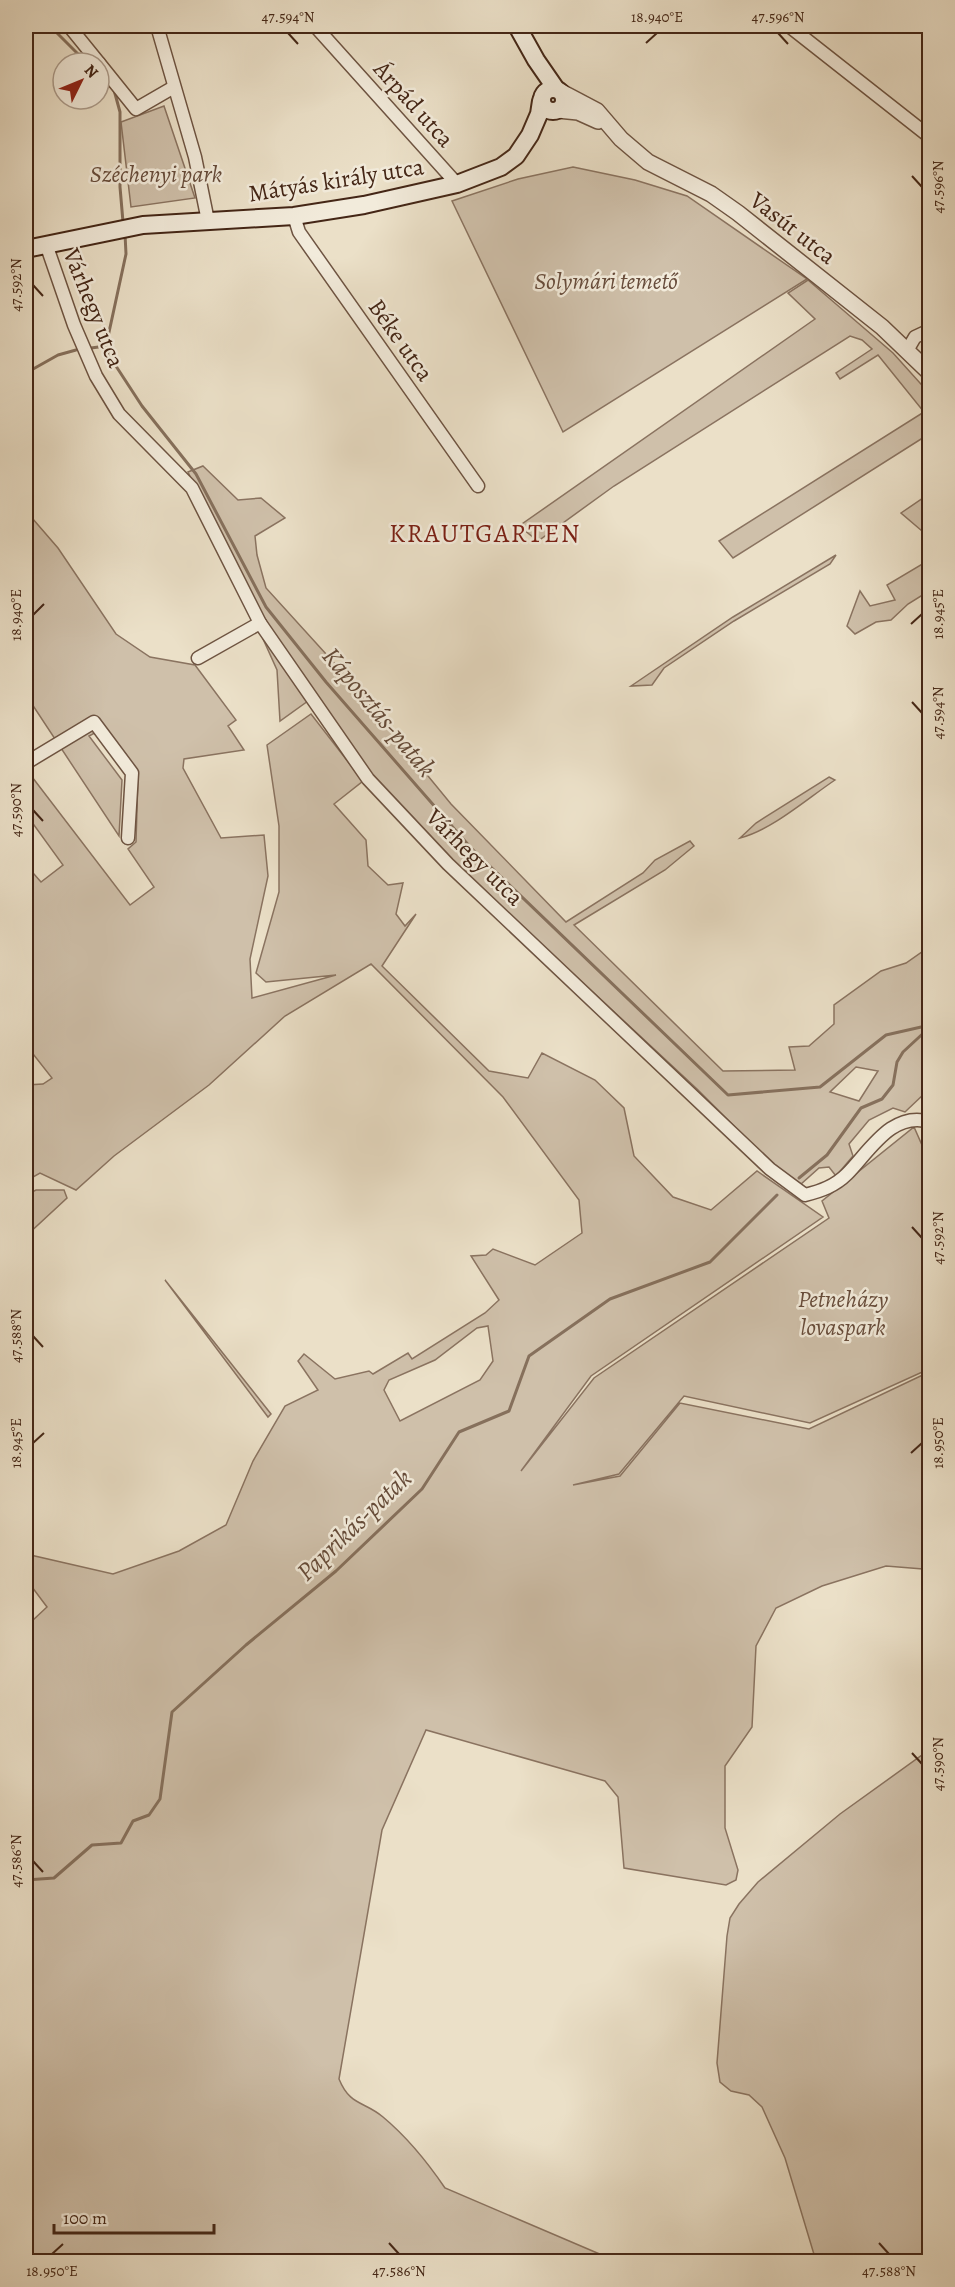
<svg xmlns="http://www.w3.org/2000/svg" width="955" height="2287" font-family="Alegreya,serif">
<style>
.green{fill:#cfc0aa;stroke:#8a7360;stroke-width:1.5;fill-rule:evenodd}
.lines{fill:none;stroke-linecap:round;stroke-linejoin:round}
.stream{stroke:#86705c;stroke-width:3}
.minor-casing{stroke:#6e5442;stroke-width:15}
.tertiary-casing{stroke:#6e5442;stroke-width:18}
.secondary-casing{stroke:#442616;stroke-width:20}
.minor{stroke:#f2ebdb;stroke-width:12}
.tertiary{stroke:#f2ebdb;stroke-width:15}
.secondary{stroke:#f2ebdb;stroke-width:16}
.ticks{fill:none;stroke:#442616;stroke-width:2}
.labels{text-anchor:middle;dominant-baseline:central;stroke-width:5;stroke-linejoin:round;paint-order:stroke}
.street-label{font-size:24px;fill:#442616;stroke:#f2ebdb}
.park-label{font-size:24px;font-style:italic;fill:#674c3b;stroke:#f2ebdb}
.neighbourhood-label{font-size:26px;letter-spacing:1.5px;fill:#7a1f14;stroke:#f2ebdb}
.water-label{font-size:26px;font-style:italic;fill:#654b39;stroke:#f2ebdb}
.neatline{fill:none;stroke:#442616;stroke-width:2}
.ticks-label{font-size:15px;text-anchor:middle;fill:#442616}
</style>
<rect width="100%" height="100%" fill="#ebe0c8"/>
<filter id="stains"><feTurbulence type="fractalNoise" baseFrequency=".00333" numOctaves="4"/><feColorMatrix values="0 0 0 0 .2 0 0 0 0 .09 0 0 0 0 .02 0 0 0 .5 -.17"/></filter>
<radialGradient id="worn" r=".72"><stop offset=".6" stop-color="#630" stop-opacity="0"/><stop offset="1" stop-color="#630" stop-opacity=".3"/></radialGradient>
<g class="green">
<polygon points="164,106 195,198 131,207 121,122"/>
<polygon points="573,167 635,180 687,196 807,279 563,432 452,201 518,179"/>
<polygon points="808,280 893,353 929,393 929,434 733,558 719,541 924,412 878,355 840,379 836,373 872,349 862,340 850,336 614,486 538,541 519,526 815,319 788,293"/>
<path d="M 203,466 L 238,500 L 261,498 L 285,518 L 255,536 L 257,555 L 266,588 L 346,676 L 451,804 L 566,922 L 643,873 L 655,860 L 690,841 L 694,846 L 665,870 L 574,925 L 723,1071 L 795,1070 L 789,1047 L 809,1046 L 834,1024 L 834,1005 L 881,971 L 906,963 L 929,947 L 930,1079 L 926,1092 L 905,1112 L 893,1108 L 869,1120 L 849,1144 L 853,1156 L 836,1176 L 829,1167 L 819,1168 L 801,1184 L 773,1165 L 697,1089 L 454,863 L 369,771 L 315,696 L 280,721 L 277,670 L 188,472 ZM 856,1067 L 878,1071 L 859,1101 L 830,1092 Z"/>
<polygon points="929,494 929,529 922,531 901,513"/>
<path d="M 26,511 L 58,548 L 116,634 L 150,657 L 195,665 L 236,720 L 228,726 L 244,750 L 184,759 L 183,768 L 221,838 L 264,835 L 268,876 L 250,959 L 252,998 L 336,975 L 266,982 L 256,973 L 279,892 L 279,826 L 267,745 L 311,714 L 363,781 L 334,804 L 366,840 L 368,866 L 388,885 L 403,883 L 396,914 L 405,926 L 416,914 L 382,966 L 489,1071 L 528,1078 L 542,1053 L 595,1080 L 624,1108 L 634,1156 L 673,1197 L 711,1210 L 757,1171 L 823,1217 L 591,1376 L 521,1471 L 594,1378 L 829,1218 L 822,1201 L 914,1127 L 929,1161 L 929,1369 L 810,1423 L 684,1396 L 619,1474 L 573,1485 L 620,1476 L 680,1403 L 809,1429 L 929,1372 L 929,1573 L 923,1569 L 886,1566 L 822,1586 L 776,1608 L 756,1646 L 752,1727 L 725,1766 L 725,1828 L 738,1870 L 736,1880 L 726,1885 L 624,1868 L 618,1797 L 605,1781 L 426,1730 L 382,1830 L 339,2079 C 350,2106 364,2101 383,2117 C 407,2137 428,2163 445,2188 L 616,2261 L 26,2261 L 26,1615 L 33,1620 L 47,1607 L 26,1579 L 26,1554 L 113,1574 L 179,1551 L 226,1525 L 253,1461 L 285,1406 L 318,1390 L 298,1361 L 304,1354 L 335,1379 L 369,1371 L 373,1374 L 408,1353 L 412,1359 L 485,1313 L 499,1300 L 471,1256 L 486,1255 L 493,1249 L 535,1265 L 582,1233 L 579,1200 L 503,1097 L 371,964 L 285,1016 L 209,1085 L 114,1156 L 76,1190 L 40,1173 L 26,1181 L 26,1085 L 43,1084 L 52,1078 L 26,1045 L 26,865 L 41,882 L 63,865 L 26,814 L 26,769 L 130,905 L 154,887 L 128,849 L 136,842 L 138,776 L 100,730 L 89,736 L 122,780 L 119,836 L 26,695 ZM 488,1326 L 493,1361 L 480,1380 L 400,1421 L 384,1390 L 389,1380 L 435,1360 L 477,1328 Z"/>
<polygon points="836,555 830,564 734,621 664,668 652,685 631,686 733,617"/>
<polygon points="929,560 929,591 908,604 891,620 876,622 855,634 847,626 860,591 870,606 895,600 887,585"/>
<path d="M 829,777 L 835,780 C 808,798 772,830 740,838 L 756,823 Z"/>
<polygon points="36,1190 64,1190 67,1198 26,1236 26,1195"/>
<polygon points="165,1280 271,1414 268,1417"/>
<polygon points="929,1750 929,2261 816,2261 785,2158 762,2107 749,2095 731,2091 720,2082 717,2063 727,1936 730,1918 739,1904 758,1882 840,1814"/>
</g>
<g class="lines">
<g class="stream">
<polyline points="50,26 87,63"/>
<polyline points="99,75 114,90 120,112 120,187 123,222"/>
<polyline points="125,234 126,254 106,346 112,360 142,406 196,474 266,607 326,682 471,848 728,1095 820,1087 886,1035 930,1025"/>
<polyline points="91,348 106,346"/>
<polyline points="26,373 58,355 76,350"/>
<polyline points="799,1178 827,1155 861,1108 882,1099 893,1085 897,1062 903,1052 930,1027"/>
<polyline points="26,1880 54,1878 92,1845 121,1843 133,1821 149,1815 160,1799 172,1712 246,1645 336,1571 422,1489 459,1432 509,1411 529,1356 610,1299 710,1262 777,1195"/>
</g>
<defs>
<g id="minor">
<polyline points="69,26 99,63"/>
<polyline points="157,26 195,157 208,221"/>
<polyline points="315,26 457,184"/>
<polyline points="789,26 930,137"/>
<polyline points="99,63 136,109 174,87"/>
<polyline points="294,216 299,232 478,486"/>
<path d="M 46,244 L 74,325 L 96,376 L 119,414 L 192,488 L 260,623 L 368,779 L 448,864 L 770,1169 L 805,1195 C 821,1191 835,1186 847,1174 C 869,1152 892,1110 930,1122"/>
<polyline points="908,349 915,337 930,330"/>
<polyline points="198,658 260,623"/>
<polyline points="26,763 94,722 132,773 128,838"/>
</g>
<g id="tertiary">
<polyline points="561,92 597,111 621,139 648,162 711,194 738,213 882,327 930,373"/>
<polyline points="558,110 578,112 598,121"/>
</g>
<g id="secondary">
<polyline points="517,26 536,60 556,89"/>
<circle cx="553" cy="100" r="11"/>
<polyline points="26,249 143,225 294,216 364,205 457,184 501,167 516,156 530,135 539,114 541,101"/>
</g>
</defs>
<use href="#minor" class="minor-casing"/>
<use href="#tertiary" class="tertiary-casing"/>
<use href="#secondary" class="secondary-casing"/>
<use href="#minor" class="minor"/>
<use href="#tertiary" class="tertiary"/>
<use href="#secondary" class="secondary"/>
</g>
<path class="ticks" d="M 288,33 L 298,44M 778,33 L 788,44M 646,43 L 657,33M 912,176 L 922,187M 33,285 L 43,296M 33,615 L 44,604M 911,624 L 922,614M 912,702 L 922,713M 33,810 L 43,821M 912,1227 L 922,1238M 33,1336 L 43,1347M 33,1443 L 44,1433M 911,1453 L 922,1443M 912,1753 L 922,1764M 33,1861 L 43,1872M 389,2243 L 399,2254M 879,2243 L 889,2254M 52,2254 L 63,2244"/>
<g class="labels">
<g class="street-label">
<text transform="translate(414 104) rotate(48)">Árpád utca</text>
<text transform="translate(336 180) rotate(-9)">Mátyás király utca</text>
<text transform="translate(793 228) rotate(38)">Vasút utca</text>
<text transform="translate(94 308) rotate(68)">Várhegy utca</text>
<text transform="translate(401 340) rotate(55)">Béke utca</text>
<text transform="translate(475 857) rotate(45)">Várhegy utca</text>
</g>
<g class="park-label">
<text x="156" y="174">Széchenyi park</text>
<text x="606" y="281">Solymári temető</text>
<text x="843" y="1299">Petneházy<tspan x="843" dy="28">lovaspark</tspan></text>
</g>
<g class="neighbourhood-label">
<text x="485" y="533">KRAUTGARTEN</text>
</g>
<g class="water-label">
<text transform="translate(379 712) rotate(50)">Káposztás-patak</text>
<text transform="translate(354 1525) rotate(-44)">Paprikás-patak</text>
</g>
</g>
<rect width="955" height="2287" fill="none" stroke="#ebe0c8" stroke-width="66"/>
<g transform="translate(81 81) rotate(47)"><circle r="28" fill="#f2ebdb" stroke="#ac9c8c" stroke-width="1.5"/>
<path d="M0-4.5L10 22L0 15L-10 22Z" fill="#8f2418"/>
<text y="-9" font-size="16" font-weight="bold" text-anchor="middle" fill="#442616">N</text>
</g>
<path d="M54 2224v9h160v-9" fill="none" stroke="#442616" stroke-width="3"/>
<text x="63" y="2224" font-size="18" fill="#442616" stroke="#f2ebdb" stroke-width="4.5" paint-order="stroke">100 m</text>
<rect x="33" y="33" width="889" height="2221" class="neatline"/>
<g class="ticks-label">
<text x="288" y="22">47.594°N</text>
<text x="657" y="22">18.940°E</text>
<text x="778" y="22">47.596°N</text>
<text transform="translate(938 187) rotate(-90)" y="5">47.596°N</text>
<text transform="translate(16 285) rotate(-90)" y="5">47.592°N</text>
<text transform="translate(938 614) rotate(-90)" y="5">18.945°E</text>
<text transform="translate(16 615) rotate(-90)" y="5">18.940°E</text>
<text transform="translate(938 713) rotate(-90)" y="5">47.594°N</text>
<text transform="translate(16 810) rotate(-90)" y="5">47.590°N</text>
<text transform="translate(938 1238) rotate(-90)" y="5">47.592°N</text>
<text transform="translate(16 1336) rotate(-90)" y="5">47.588°N</text>
<text transform="translate(938 1443) rotate(-90)" y="5">18.950°E</text>
<text transform="translate(16 1443) rotate(-90)" y="5">18.945°E</text>
<text transform="translate(938 1764) rotate(-90)" y="5">47.590°N</text>
<text transform="translate(16 1861) rotate(-90)" y="5">47.586°N</text>
<text x="52" y="2276">18.950°E</text>
<text x="399" y="2276">47.586°N</text>
<text x="889" y="2276">47.588°N</text>
</g>
<rect width="100%" height="100%" filter="url(#stains)"/>
<rect width="100%" height="100%" fill="url(#worn)"/>
</svg>
